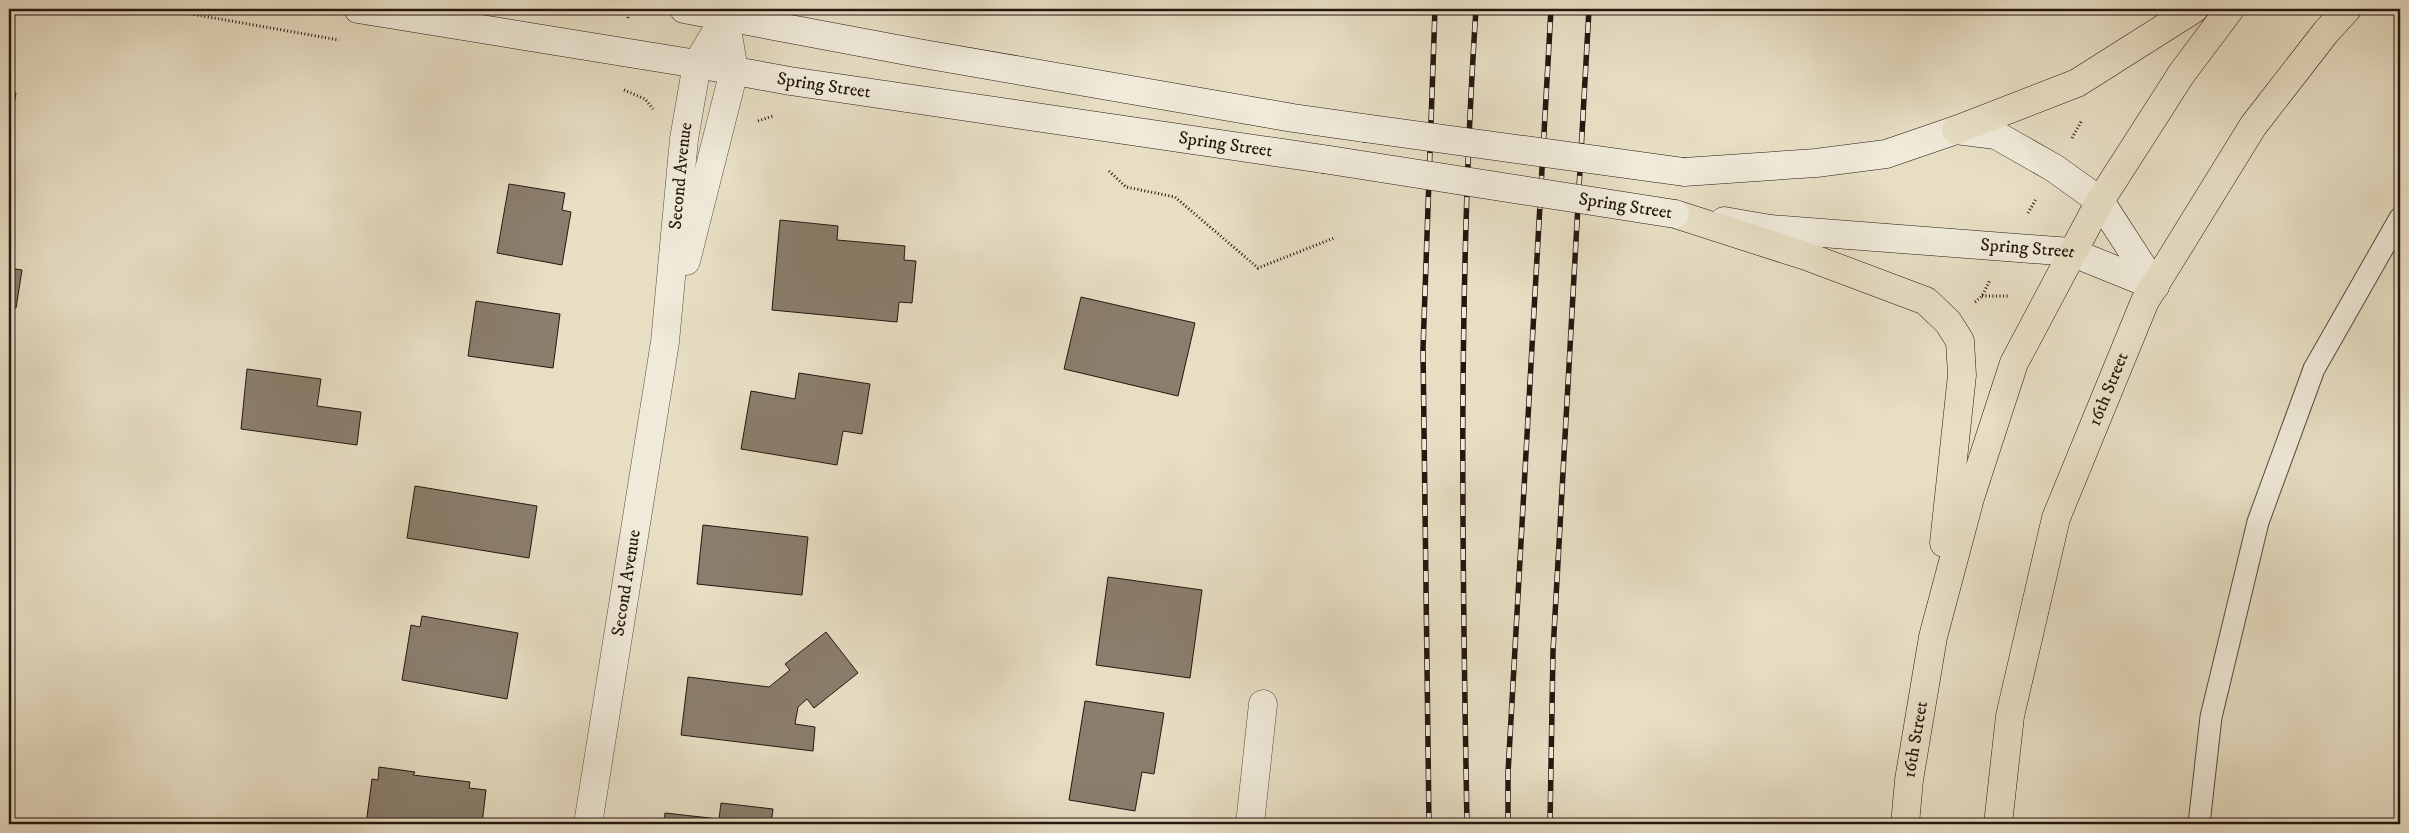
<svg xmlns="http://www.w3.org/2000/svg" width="2409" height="833" font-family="'IM FELL DW Pica',serif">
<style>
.building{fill:#8a7e6d;stroke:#25170f}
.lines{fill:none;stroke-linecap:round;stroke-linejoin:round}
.service-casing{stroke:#56493c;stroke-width:23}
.minor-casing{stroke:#56493c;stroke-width:29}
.tertiary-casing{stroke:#56493c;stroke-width:29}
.secondary-casing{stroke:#25170f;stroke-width:29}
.primary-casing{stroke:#25170f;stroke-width:29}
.path{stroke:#25170f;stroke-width:3;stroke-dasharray:1 2.5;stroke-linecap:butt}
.service{stroke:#efead9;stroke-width:21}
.minor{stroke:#efead9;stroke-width:28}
.tertiary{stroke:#efead9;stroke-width:28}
.secondary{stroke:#efead9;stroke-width:28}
.primary{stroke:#e7dec4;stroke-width:28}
.rail-casing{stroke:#25170f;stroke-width:5.5}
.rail{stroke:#efead9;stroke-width:4;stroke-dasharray:11;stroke-linecap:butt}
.secondary-bridge-casing{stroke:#25170f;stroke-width:29;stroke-linecap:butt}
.secondary-bridge{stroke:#efead9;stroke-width:28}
.labels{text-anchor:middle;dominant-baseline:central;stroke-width:5;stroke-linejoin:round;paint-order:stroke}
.street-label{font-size:18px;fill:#25170f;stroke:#efead9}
</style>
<rect width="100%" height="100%" fill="#e7dec4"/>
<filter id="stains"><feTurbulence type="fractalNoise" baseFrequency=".004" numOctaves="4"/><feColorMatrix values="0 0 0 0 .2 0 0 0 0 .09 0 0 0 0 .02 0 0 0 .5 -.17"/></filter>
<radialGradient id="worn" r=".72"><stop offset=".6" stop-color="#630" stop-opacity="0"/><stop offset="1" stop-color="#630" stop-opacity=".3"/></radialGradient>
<g class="building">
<polygon points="9,92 16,93 9,133"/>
<polygon points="509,184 565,193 562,210 571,212 562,265 497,253"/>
<polygon points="780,220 838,226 837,240 905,246 904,260 916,261 912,303 899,302 897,322 772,310"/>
<polygon points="9,268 22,270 16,308 9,307"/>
<polygon points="1081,297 1195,323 1178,396 1064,369"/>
<polygon points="476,301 560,314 553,368 468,356"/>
<polygon points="247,369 321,379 317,406 361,412 357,445 241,429"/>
<polygon points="799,373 870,384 862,434 843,431 837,465 741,449 751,391 795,399"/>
<polygon points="415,486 537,506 529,558 407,538"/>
<polygon points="703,525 808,537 802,595 697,584"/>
<polygon points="1108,577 1202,590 1190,678 1096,665"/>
<polygon points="422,616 518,633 507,699 402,680 411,625 420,627"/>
<polygon points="826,632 858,673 814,708 807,699 798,707 795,724 815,727 813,751 681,735 688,677 769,687 790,670 785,664"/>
<polygon points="1085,701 1164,713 1154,774 1142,772 1135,811 1069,800"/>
<polygon points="379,767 415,772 413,775 470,782 469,788 486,790 482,824 366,824 372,779 378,780"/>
<polygon points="721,803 773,809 771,824 664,824 665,813 719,819"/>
</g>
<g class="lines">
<defs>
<polyline id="service" points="2199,824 2211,717 2258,522 2314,369 2400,218"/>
<g id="minor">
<polyline points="686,261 734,71"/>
<path id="s1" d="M 588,824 L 665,342 L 684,139 L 697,64"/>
<polyline points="1250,824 1263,704"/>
</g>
<g id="tertiary">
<polyline points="726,9 725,17 734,71"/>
<polyline points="697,64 725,17"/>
</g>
<g id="secondary">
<path id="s2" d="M 358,9 L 697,64 L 790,81 L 1323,159"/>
<polyline points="684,9 918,53 1293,118 1364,128"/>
<polyline points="1684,172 1816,163 1886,154 1956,130 1996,135 2054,168 2100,201 2155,286"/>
<path id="s3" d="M 1724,221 L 1770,229 L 2071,252 L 2155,286"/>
</g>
<g id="primary">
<polyline points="1956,130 2077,83 2194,9"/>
<polyline points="1675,214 1806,256 1926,301 1948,322 1960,341 1962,375 1944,543"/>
<path id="s4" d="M 1905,824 L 1909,780 L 1933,637 L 1970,498 L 2014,363 L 2100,201 L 2182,73 L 2230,9"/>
<path id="s5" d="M 1998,824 L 2010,716 L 2056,518 L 2145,301 L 2253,126 L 2326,32 L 2347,9"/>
</g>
</defs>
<use href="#service" class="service-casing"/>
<use href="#minor" class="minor-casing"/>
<use href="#tertiary" class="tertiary-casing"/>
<use href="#secondary" class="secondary-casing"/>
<use href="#primary" class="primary-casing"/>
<g class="path">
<polyline points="163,9 339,40"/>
<polyline points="628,18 629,9"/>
<polyline points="624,90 645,99 653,109"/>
<polyline points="758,121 773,116"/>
<polyline points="2072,138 2082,120"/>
<polyline points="1109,171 1126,187 1175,197 1258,268 1334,238"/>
<polyline points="2028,213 2036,199"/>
<polyline points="1982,296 2009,296"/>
<polyline points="1975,302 1982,296 1990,280"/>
</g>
<use href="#service" class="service"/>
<use href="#minor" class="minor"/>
<use href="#tertiary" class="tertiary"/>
<use href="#secondary" class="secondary"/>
<use href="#primary" class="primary"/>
<defs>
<g id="rail">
<polyline points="1429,824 1423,349 1435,9"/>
<path d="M 1467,824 C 1462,553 1458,280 1476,9"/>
<polyline points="1508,824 1508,773 1551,9"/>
<polyline points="1550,824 1553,651 1589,9"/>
</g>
</defs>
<use href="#rail" class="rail-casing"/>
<use href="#rail" class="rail"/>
<defs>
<g id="secondary-bridge">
<polyline points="1364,128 1684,172"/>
<path id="s6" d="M 1323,159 L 1675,214"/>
</g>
</defs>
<use href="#secondary-bridge" class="secondary-bridge-casing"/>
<use href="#secondary-bridge" class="secondary-bridge"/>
</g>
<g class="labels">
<g class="street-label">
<text stroke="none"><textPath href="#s2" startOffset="472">Spring Street</textPath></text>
<text stroke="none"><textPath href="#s2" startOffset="878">Spring Street</textPath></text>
<text stroke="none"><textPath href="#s1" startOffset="655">Second Avenue</textPath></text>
<text stroke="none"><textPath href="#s6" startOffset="306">Spring Street</textPath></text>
<text stroke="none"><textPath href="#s3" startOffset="305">Spring Street</textPath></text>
<text stroke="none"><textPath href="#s5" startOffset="451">16th Street</textPath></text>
<text stroke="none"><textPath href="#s1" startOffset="244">Second Avenue</textPath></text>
<text stroke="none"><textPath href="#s4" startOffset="85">16th Street</textPath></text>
</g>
</g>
<rect width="2409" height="833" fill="none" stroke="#e7dec4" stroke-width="30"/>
<rect x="10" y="10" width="2389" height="813" fill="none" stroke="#25170f" stroke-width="2.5"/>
<rect x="15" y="15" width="2379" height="803" fill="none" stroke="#25170f"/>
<rect width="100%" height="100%" filter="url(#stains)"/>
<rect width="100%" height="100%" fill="url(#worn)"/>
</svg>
